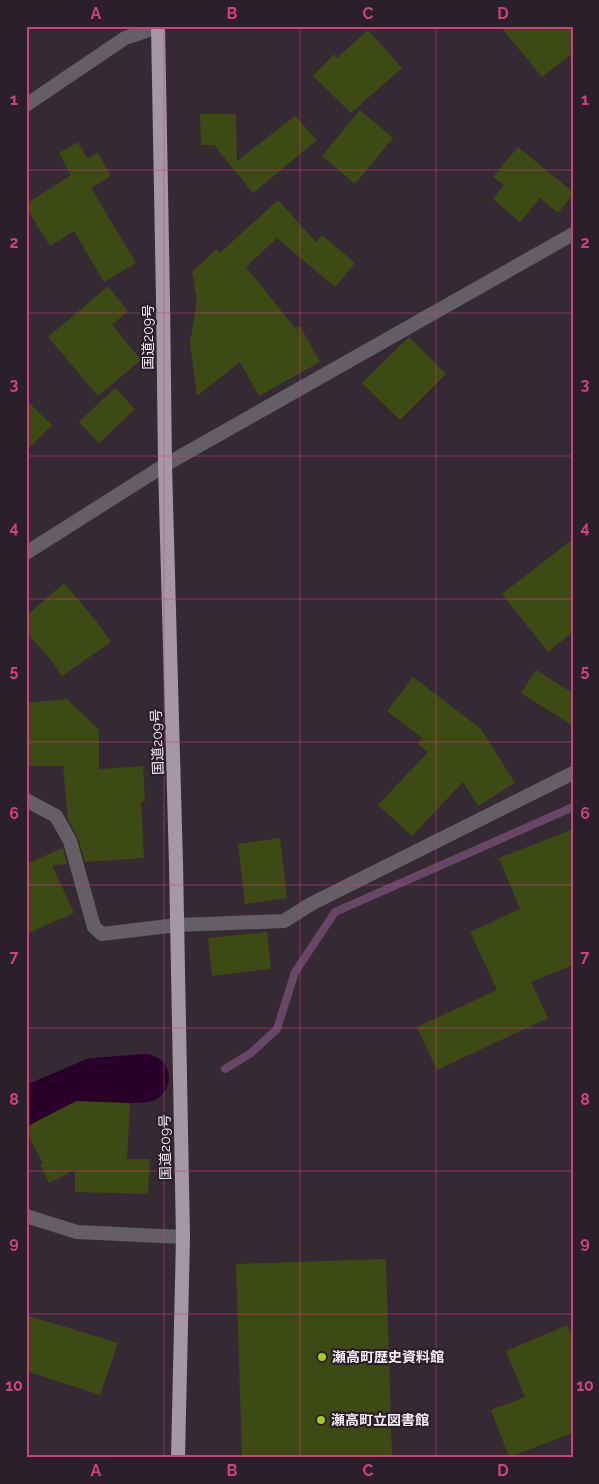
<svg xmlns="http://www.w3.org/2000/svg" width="599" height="1484" font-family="Raleway,'Noto Sans JP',sans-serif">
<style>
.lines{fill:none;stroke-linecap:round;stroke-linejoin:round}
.stream{stroke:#664766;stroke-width:8}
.river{stroke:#290029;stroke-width:48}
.building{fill:#3e4a14}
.minor{stroke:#645f64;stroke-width:14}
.tertiary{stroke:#645f64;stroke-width:14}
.trunk{stroke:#a598a4;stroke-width:14}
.grid{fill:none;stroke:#cc437a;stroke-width:1;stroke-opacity:0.55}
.poi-dot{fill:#a6c821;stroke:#2b202a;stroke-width:2}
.labels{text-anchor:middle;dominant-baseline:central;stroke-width:4.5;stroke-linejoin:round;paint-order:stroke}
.street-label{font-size:14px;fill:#f5edf4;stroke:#2b202a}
.poi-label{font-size:14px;font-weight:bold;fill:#f5edf4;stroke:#2b202a;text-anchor:start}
.neatline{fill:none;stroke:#cc437a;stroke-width:2}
.grid-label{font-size:16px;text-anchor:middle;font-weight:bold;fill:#cc437a}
</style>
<rect width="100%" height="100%" fill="#352934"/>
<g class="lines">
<polyline class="stream" points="225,1069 251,1053 277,1029 295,972 335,912 573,807"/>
<polyline class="river" points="26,1111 94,1082 145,1078"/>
</g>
<g class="building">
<polygon points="500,26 573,26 573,53 542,77"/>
<polygon points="368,30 402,68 351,113 313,76 334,54 337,58"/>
<polygon points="360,110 393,138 355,184 322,156"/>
<polygon points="200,114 236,114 237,161 295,116 317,140 253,193 214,145 201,145"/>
<polygon points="78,142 87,158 98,153 111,176 91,188 136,263 104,282 74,231 50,246 26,208 26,204 71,175 59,153"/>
<polygon points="518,147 573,192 573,195 558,213 540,198 520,222 493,199 504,185 493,177"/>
<polygon points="278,200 316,242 322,235 355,263 335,287 277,238 246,267 295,328 300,326 320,362 259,396 240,362 197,396 190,343 197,300 192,272 217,249 220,253"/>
<polygon points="108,286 128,311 112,325 141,360 98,396 48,337"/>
<polygon points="409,337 446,374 400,420 362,383"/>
<polygon points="115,388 135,409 99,443 79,422"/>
<polygon points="26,400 52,425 26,451"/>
<polygon points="573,539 573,632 548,652 502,594"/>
<polygon points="64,583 97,622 111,642 62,676 50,659 26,632 26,616"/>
<polygon points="536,670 573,693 573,726 521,693"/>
<polygon points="413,677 481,729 515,783 478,806 463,782 412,836 378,805 428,752 418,744 422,738 387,711"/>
<polygon points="67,699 99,730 99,769 143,766 145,801 141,801 144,858 85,862 78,838 68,819 63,766 26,766 26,703"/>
<polygon points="573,829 573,965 531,982 548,1018 437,1070 417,1027 497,990 470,932 520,909 499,858"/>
<polygon points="280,838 287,898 245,904 238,844"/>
<polygon points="63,848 67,864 52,865 74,913 26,934 26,864"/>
<polygon points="267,932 271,969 212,976 208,938"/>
<polygon points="76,1101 130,1103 127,1159 150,1159 148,1194 75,1192 75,1170 49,1183 40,1164 43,1163 26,1132 26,1127"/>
<polygon points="386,1259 392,1458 242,1458 236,1264"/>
<polygon points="26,1315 118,1343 100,1395 26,1371"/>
<polygon points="567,1325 573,1338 573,1433 509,1457 491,1410 525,1397 506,1351"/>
</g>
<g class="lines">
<g class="minor">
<polyline points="26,105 125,38 158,27"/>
<polyline points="165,465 573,234"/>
<polyline points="26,800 56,816 70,841 94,927 102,934 177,925 284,921 311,904 573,773"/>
</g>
<g class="tertiary">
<polyline points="26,553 165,465"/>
<polyline points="26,1216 77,1232 183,1237"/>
</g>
<polyline class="trunk" points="158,26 163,300 165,465 176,864 183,1237 178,1458"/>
</g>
<path class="grid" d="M 164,26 L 164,1458M 300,26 L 300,1458M 436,26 L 436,1458M 26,170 L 573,170M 26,313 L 573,313M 26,456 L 573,456M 26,599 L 573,599M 26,742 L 573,742M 26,885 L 573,885M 26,1028 L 573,1028M 26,1171 L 573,1171M 26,1314 L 573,1314"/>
<g class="poi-dot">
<circle cx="322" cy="1357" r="5"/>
<circle cx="321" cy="1420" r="5"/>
</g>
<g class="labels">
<g class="street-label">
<text transform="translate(148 337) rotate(-90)">国道209号</text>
<text transform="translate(157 742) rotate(-92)">国道209号</text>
<text transform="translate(165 1147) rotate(-91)">国道209号</text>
</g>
<g class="poi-label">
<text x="332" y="1357">瀬高町歴史資料館</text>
<text x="331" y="1420">瀬高町立図書館</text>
</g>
</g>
<rect width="599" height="1484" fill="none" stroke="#2b202a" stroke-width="55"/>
<rect x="28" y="28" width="544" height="1428" class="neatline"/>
<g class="grid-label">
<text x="96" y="19">A</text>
<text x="232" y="19">B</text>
<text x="368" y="19">C</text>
<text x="503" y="19">D</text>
<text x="14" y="105">1</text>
<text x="585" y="105">1</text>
<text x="14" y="248">2</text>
<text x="585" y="248">2</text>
<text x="14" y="390">3</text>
<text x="585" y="390">3</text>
<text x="14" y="533">4</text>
<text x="585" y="533">4</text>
<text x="14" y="676">5</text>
<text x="585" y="676">5</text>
<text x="14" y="819">6</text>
<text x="585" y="819">6</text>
<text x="14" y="962">7</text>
<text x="585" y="962">7</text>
<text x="14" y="1105">8</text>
<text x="585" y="1105">8</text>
<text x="14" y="1248">9</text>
<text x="585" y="1248">9</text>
<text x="14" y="1391">10</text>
<text x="585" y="1391">10</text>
<text x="96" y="1476">A</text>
<text x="232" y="1476">B</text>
<text x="368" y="1476">C</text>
<text x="503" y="1476">D</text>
</g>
</svg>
